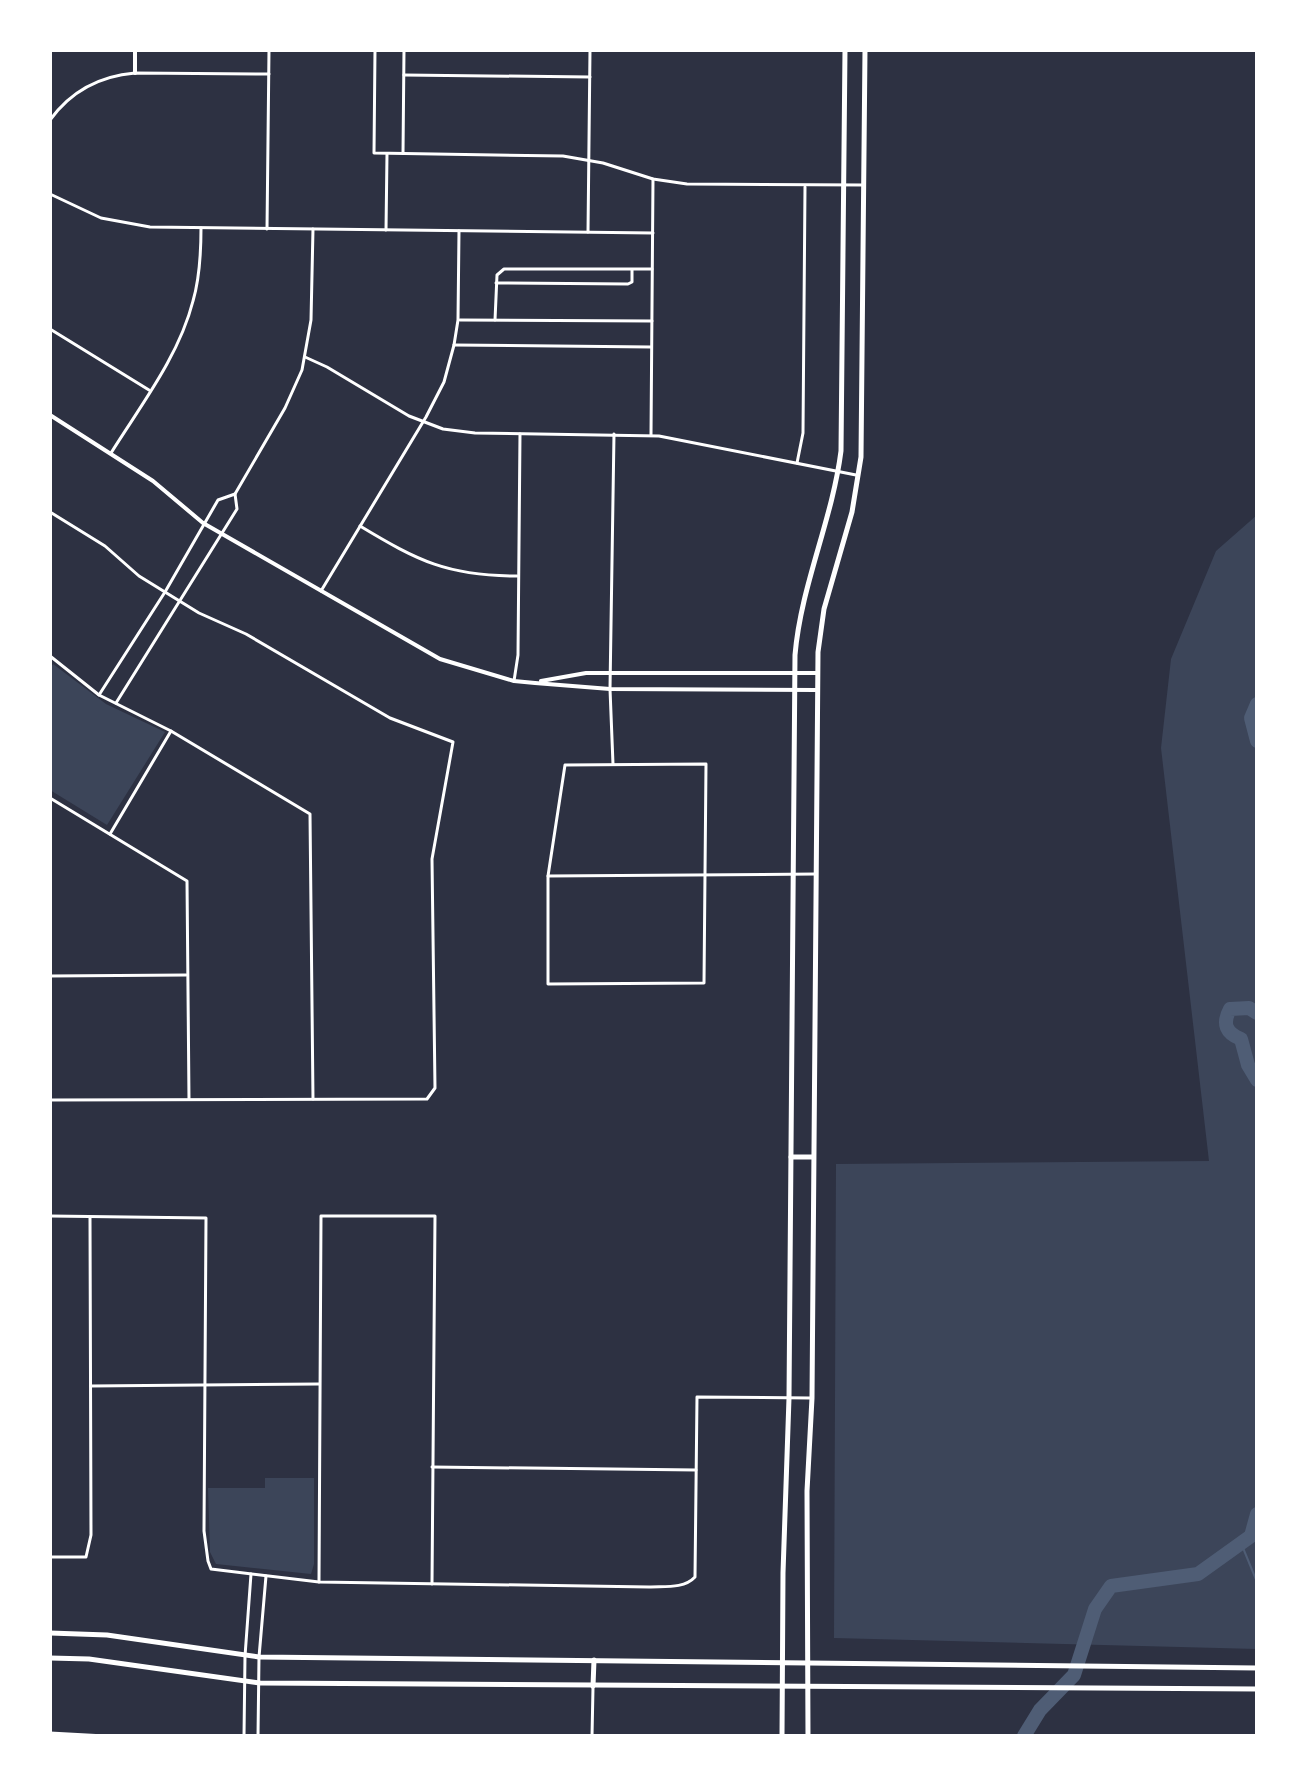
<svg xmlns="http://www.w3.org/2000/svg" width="1307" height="1786" font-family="Literata,serif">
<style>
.green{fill:#3c4559}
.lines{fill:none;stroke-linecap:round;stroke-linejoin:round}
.stream{stroke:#4f5d75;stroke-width:2}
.river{stroke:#4f5d75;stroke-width:14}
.minor{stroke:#fff;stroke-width:3}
.tertiary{stroke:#fff;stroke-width:4}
.secondary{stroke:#fff;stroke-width:5}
</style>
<rect width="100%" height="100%" fill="#2d3142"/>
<g class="green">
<polygon points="1257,515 1257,1649 834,1638 836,1164 1209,1161 1161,748 1171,659 1216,551"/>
<polygon points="53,664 106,704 165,732 107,825 50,790 50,669"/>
<polygon points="265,1478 314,1478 314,1564 311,1574 216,1564 210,1552 208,1488 265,1488"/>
</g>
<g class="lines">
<polyline class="stream" points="1241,1543 1257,1582"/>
<g class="river">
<polyline points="1257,704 1251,718 1257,741"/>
<path d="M 1257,1013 L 1249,1008 L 1230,1009 C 1222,1024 1226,1033 1241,1039 L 1248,1065 L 1257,1080"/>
<polyline points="1024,1736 1040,1710 1074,1675 1095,1609 1111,1586 1198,1574 1251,1536 1257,1514"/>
</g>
<g class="minor">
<polyline points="375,50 374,153 563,156 603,163 653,179 687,184 864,185"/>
<polyline points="404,75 590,77"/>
<path d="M 50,120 C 71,91 100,76 135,73 L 269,74"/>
<polyline points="403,153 404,50"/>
<polyline points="50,194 101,218 150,227 653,233"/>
<polyline points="267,229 269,50"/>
<polyline points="386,230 387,154"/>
<polyline points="588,232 590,50"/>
<polyline points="496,283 628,284 632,282 632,270"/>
<polyline points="460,320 652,321"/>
<polyline points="495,320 497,275 504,269 652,269"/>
<polyline points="50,329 149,390"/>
<polyline points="454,345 651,347"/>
<polyline points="305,357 327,367 409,416 443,429 475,433 659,436 856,475"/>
<polyline points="651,435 653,179"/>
<path d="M 111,453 C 141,405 179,356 193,301 C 200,277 201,253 201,228"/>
<polyline points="797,463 803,433 805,187"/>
<polyline points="50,512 105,546 139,576 199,613 246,634 390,718 453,742 432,859 435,1088 427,1099 50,1100"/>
<path d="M 360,526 C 418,561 448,576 517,576"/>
<polyline points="321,591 426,417 444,382 454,345 458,320 459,231"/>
<polyline points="50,656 99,695 171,731 310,814 313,1099"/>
<polyline points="514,681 518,655 520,434"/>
<polyline points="99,695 165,592 218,500 235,494"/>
<polyline points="116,703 237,509 235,494 285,408 302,370 311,320 313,229"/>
<polyline points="613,764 610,689 614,434"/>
<polygon points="706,764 704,983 548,984 548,876 565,765"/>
<polyline points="50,798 187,881 189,1099"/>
<polyline points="110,834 171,731"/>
<polyline points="548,876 816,874"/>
<polyline points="50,976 186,975"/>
<path d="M 50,1216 L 206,1218 L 204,1531 L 208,1561 L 211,1569 L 319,1582 L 649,1587 C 664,1586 684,1589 695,1577 L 697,1397 L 810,1398"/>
<polyline points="91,1386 319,1384"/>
<polyline points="432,1467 696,1470"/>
<polyline points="50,1557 86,1557 91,1535 90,1217"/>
<polyline points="319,1582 321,1216 435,1216 432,1584"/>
<polyline points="50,1733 105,1736"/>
<polyline points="244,1736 245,1656 251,1574"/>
<polyline points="258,1736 259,1657 266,1576"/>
<polyline points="592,1736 593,1688"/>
</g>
<g class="tertiary">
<polyline points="135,73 135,50"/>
<polyline points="50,415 153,481 203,523 440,659 514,681 535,683 610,689 817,690"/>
<polyline points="541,681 586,673 818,673"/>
</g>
<g class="secondary">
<polyline points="791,1157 813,1157"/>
<polyline points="50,1633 107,1635 259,1657 1257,1668"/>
<polyline points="50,1658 89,1659 260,1683 1257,1689"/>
<polyline points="593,1686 594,1660"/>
<path d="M 782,1736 L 783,1573 L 789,1398 L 795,655 C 801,585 832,521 841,451 L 845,50"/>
<polyline points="808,1736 807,1491 812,1398 818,652 824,609 852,512 861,457 865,50"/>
</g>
</g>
<rect width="1307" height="1786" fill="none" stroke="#ffffff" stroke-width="104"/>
</svg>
